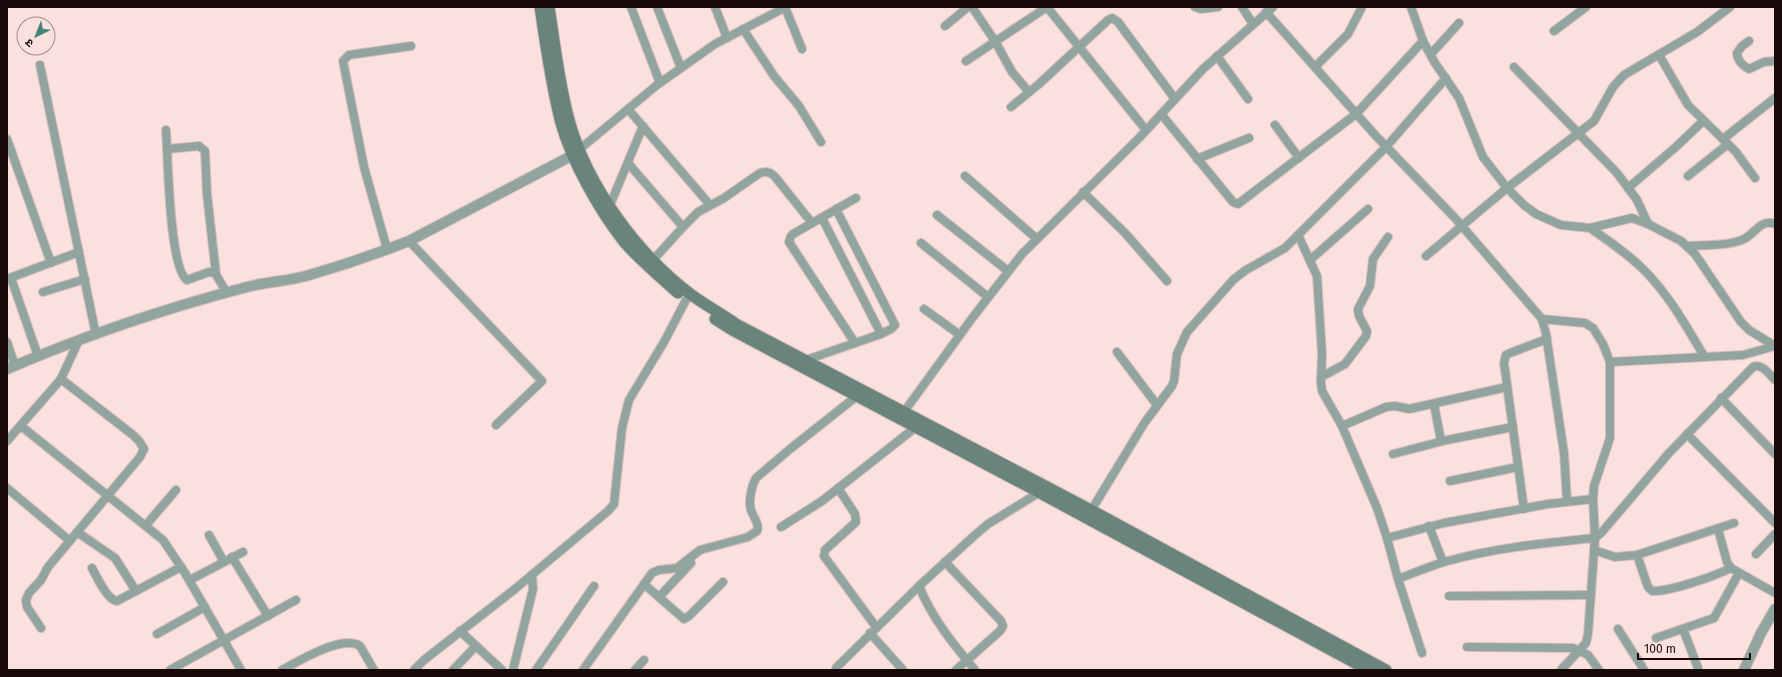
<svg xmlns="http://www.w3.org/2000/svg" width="1782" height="677" font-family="'Fira Sans','Noto Sans Devanagari',sans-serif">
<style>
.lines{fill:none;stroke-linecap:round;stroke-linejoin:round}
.minor-casing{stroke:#d6bfbc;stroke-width:10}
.tertiary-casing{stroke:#d6bfbc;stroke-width:12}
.secondary-casing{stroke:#d6bfbc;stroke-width:13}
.minor{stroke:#92a4a0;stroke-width:8}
.tertiary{stroke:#92a4a0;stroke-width:10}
.secondary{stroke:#69847d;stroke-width:11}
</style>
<rect width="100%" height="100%" fill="#fae1de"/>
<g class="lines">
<defs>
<g id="minor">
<polyline points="631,7 660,83"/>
<polyline points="657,7 681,68"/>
<polyline points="715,7 727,38"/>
<polyline points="785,7 802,49"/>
<polyline points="972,7 995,41 1012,72 1029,92"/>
<polyline points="1047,7 1146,130"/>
<polyline points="1195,7 1201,9 1218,7"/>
<polyline points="1242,7 1253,24"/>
<polyline points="1411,7 1423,41 1435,63 1459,98 1483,157 1507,188 1524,205 1536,214 1561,225 1590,228 1632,218 1648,224 1681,241 1695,254 1741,322 1749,330 1775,346"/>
<polyline points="1266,12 1376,136 1455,218 1542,319 1546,334 1564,453 1567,501"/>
<polyline points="945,26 968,7"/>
<polyline points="743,29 774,76 799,106 821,142"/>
<polyline points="1554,31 1586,7"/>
<path d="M 1749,41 L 1742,46 L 1737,53 C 1737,60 1743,66 1749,69 L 1764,62 L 1775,61"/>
<polyline points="1431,54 1459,23"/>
<polyline points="1659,55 1688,105 1736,152 1755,178"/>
<polyline points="1217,56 1248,99"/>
<polyline points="966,61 1047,7"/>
<polyline points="40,65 96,335"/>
<polyline points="1315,67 1348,34 1362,7"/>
<polyline points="1514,67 1617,173 1637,200 1648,224"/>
<polyline points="1011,107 1039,84 1108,20 1112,18 1118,22 1175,99"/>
<polyline points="628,109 710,205"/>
<polyline points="1161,114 1233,202 1238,204 1356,114 1423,41"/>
<polyline points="1275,125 1299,158"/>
<path d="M 166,130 C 168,155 169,268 187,280 L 209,272 L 215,273 L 227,293"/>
<polyline points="7,139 51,263"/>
<polyline points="1723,139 1775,98"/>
<polyline points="168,149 199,146 205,151 207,194 216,274"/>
<polyline points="575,153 657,85 715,44 786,7"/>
<polyline points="1197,159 1249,138"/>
<polyline points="628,163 683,227"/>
<polyline points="965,176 1037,239"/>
<polyline points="1688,176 1728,144"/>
<polyline points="1628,188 1677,146 1703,121"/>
<polyline points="1083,192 1125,233 1167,281"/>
<polyline points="610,205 643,126"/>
<polyline points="937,215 1008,271"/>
<polyline points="822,218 881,334"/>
<path d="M 1590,228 C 1609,241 1628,254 1644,270 C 1669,295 1686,326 1704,356"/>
<polyline points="1298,235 1317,276 1322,354 1321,383 1322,391 1342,426 1377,508 1387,538 1398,579 1422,653"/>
<polyline points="409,241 542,381 496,425"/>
<polyline points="921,243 988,297"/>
<path d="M 1688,246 C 1704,245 1730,246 1744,239 C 1755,234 1761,218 1775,224"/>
<polyline points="387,249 364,167 343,61 349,55 411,46"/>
<polyline points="1426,256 1507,188 1594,121 1613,87 1624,75 1697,32 1730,7"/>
<path d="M 653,260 L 683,227 L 698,212 L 724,198 L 760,173 C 767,171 771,172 776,178 L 812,223"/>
<polyline points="1310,260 1368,209"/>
<polyline points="11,278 38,356"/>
<polyline points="7,279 79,252"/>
<polyline points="43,292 85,279"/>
<polyline points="924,309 960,335"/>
<polyline points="1542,319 1585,323 1593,328 1603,344 1610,362 1610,438 1594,486 1593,499 1595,538 1588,634 1586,643 1561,670"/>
<polyline points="7,342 15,366"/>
<polyline points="855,343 789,242 791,236 793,234 856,198"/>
<polyline points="1117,352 1157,405"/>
<polyline points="806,360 881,334 891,329 895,325 836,209"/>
<polyline points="1610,362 1743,355 1775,346"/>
<polyline points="1321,377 1345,364 1366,336 1367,331 1359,316 1358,309 1370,286 1373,259 1388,237"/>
<polyline points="1721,398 1775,454"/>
<polyline points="1434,404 1441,441"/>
<polyline points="901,416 973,317 1022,254 1139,138 1203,69 1273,7"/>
<polyline points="21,426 163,540 185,573 241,670"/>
<polyline points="1342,426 1386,407 1395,406 1409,409 1507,387"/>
<polyline points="1687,434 1775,523"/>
<polyline points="7,441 61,379 78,342"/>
<polyline points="1393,454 1447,440 1513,427"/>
<polyline points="1450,481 1518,467"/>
<polyline points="7,488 70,541"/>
<polyline points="838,488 855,514 856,522 825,550 824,556 876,627"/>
<polyline points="1524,509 1504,363 1506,355 1510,353 1547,339"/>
<polyline points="1089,514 1145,422 1172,386 1174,381 1177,354 1187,332 1234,279 1246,270 1285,248 1386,147 1446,78"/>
<polyline points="146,525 176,490"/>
<polyline points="1429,526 1443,562"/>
<polyline points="781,527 822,501 916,427"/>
<polyline points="1718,529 1727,562 1731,568 1775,593"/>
<polyline points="77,532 115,558 136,591"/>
<polyline points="209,535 224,562"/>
<polyline points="1387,538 1444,523 1548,504 1593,499"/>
<polyline points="1594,550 1615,557 1637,555 1734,523"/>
<polyline points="1756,554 1775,534"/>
<path d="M 1637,555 L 1648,587 L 1652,591 C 1669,592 1715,576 1731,568"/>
<polyline points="232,557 268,616"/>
<polyline points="945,562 1001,621 1003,626 1000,631 956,670"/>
<path d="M 92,568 C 97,577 107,600 117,601 L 181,567"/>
<path d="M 1398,579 C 1413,573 1428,567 1444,562 C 1493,548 1544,543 1595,538 L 1602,532 L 1669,453 L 1753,367 C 1762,363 1769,374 1775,380"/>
<polyline points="190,580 243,552"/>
<polyline points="644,584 684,619 689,616 723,582"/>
<path d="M 919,586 C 932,618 953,644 975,670"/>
<polyline points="1449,596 1591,595"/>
<polyline points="659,597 691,563"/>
<polyline points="41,628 27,607 26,600 29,593 41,580 48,567 140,457 144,449 139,441 133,435 61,379"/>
<polyline points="1618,629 1644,670"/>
<polyline points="1683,629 1698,668"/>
<polyline points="460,631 502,670"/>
<polyline points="870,633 903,670"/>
<polyline points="157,634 205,607"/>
<polyline points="1656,638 1714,618 1739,573"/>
<polyline points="1467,647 1573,648 1588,655 1599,670"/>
<polyline points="836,668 919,586 975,535 988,524 1040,492"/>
<polyline points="170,670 296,600"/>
<path d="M 282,670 C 299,661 343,634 360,646 L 374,670"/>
<polyline points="414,670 424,660 515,589 608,511 614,504 622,428 629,400 664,342 686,300"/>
<polyline points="453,670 476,646"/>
<polyline points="513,670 533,589 532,575"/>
<polyline points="536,670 594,586"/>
<path d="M 583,670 L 652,573 L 659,570 L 677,568 L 700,550 L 748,537 L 757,531 C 760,524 753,517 751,510 C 748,501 752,485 756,478 L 790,449 L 857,396"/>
<polyline points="635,670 644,660"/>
</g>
<g id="tertiary">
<path d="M 7,369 C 84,336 166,308 247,287 C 266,282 287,281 306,276 C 341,266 376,254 409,241 L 573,155"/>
<polyline points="1744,670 1761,633 1775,609"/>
</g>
<g id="secondary">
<path d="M 540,7 C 546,46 551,85 561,123 C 572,162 600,212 625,243 C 641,261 660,277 678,293"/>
<path d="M 549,7 C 555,45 559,83 569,120 C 587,186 638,255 693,296 C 707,306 722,314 736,324 L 1091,510 L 1386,670"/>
<polyline points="715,319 734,331 1029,487 1368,670"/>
</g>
</defs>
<use href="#minor" class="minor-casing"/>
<use href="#tertiary" class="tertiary-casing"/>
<use href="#secondary" class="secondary-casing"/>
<use href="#minor" class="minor"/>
<use href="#tertiary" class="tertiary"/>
<use href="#secondary" class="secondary"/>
</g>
<rect width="1782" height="677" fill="none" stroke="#170a08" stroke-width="16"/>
<g transform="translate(36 36) rotate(223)"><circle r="19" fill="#fae1de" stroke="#9f8b88"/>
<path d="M0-3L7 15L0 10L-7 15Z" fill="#428578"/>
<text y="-6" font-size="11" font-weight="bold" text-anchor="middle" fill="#170a08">उ</text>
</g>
<path d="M1638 653v6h112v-6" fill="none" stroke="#170a08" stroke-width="2"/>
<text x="1644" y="653" font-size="12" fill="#170a08" stroke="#fae1de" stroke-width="3" paint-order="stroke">100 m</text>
</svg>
